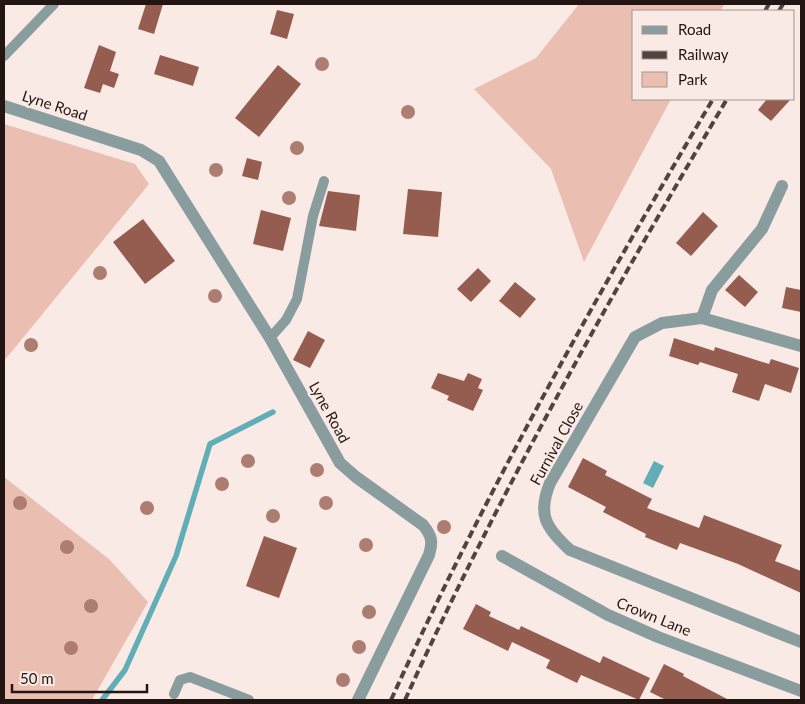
<svg xmlns="http://www.w3.org/2000/svg" width="805" height="704" font-family="Lato,sans-serif">
<style>
.green{fill:#ebbeb2}
.water{fill:#61aeb6}
.lines{fill:none;stroke-linecap:round;stroke-linejoin:round}
.stream{stroke:#61aeb6;stroke-width:5.5}
.building{fill:#955d4f}
.service{stroke:#899c9e;stroke-width:10}
.minor{stroke:#899c9e;stroke-width:12}
.rail{stroke:#51433f;stroke-width:4;stroke-dasharray:8 4;stroke-linecap:butt}
.tree{fill:#ac7d70}
.labels{text-anchor:middle;dominant-baseline:central;stroke-width:5;stroke-linejoin:round;paint-order:stroke}
.street-label{font-size:15px;fill:#231612;stroke:#faeae5}
</style>
<rect width="100%" height="100%" fill="#faeae5"/>
<g class="green">
<polygon points="579,4 725,4 720,11 634,11 634,99 671,99 584,262 551,169 474,89 536,58"/>
<polygon points="4,124 135,164 149,184 4,361"/>
<polygon points="4,477 109,559 148,602 92,700 4,700"/>
</g>
<polygon class="water" points="654,461 664,466 653,488 643,483"/>
<g class="lines">
<polyline class="stream" points="102,700 125,670 176,556 210,444 273,412"/>
</g>
<g class="building">
<polygon points="146,4 163,4 154,34 138,29"/>
<polygon points="277,10 294,14 287,39 270,34"/>
<polygon points="99,45 116,52 110,71 119,74 114,88 103,84 100,93 84,88"/>
<polygon points="160,55 199,67 193,86 154,74"/>
<polygon points="278,65 301,84 259,137 235,118"/>
<polygon points="767,99 791,99 771,121 758,110"/>
<polygon points="247,158 262,162 258,180 242,176"/>
<polygon points="408,189 442,192 438,237 403,234"/>
<polygon points="328,191 360,195 356,231 319,226"/>
<polygon points="261,210 291,218 283,251 253,244"/>
<polygon points="703,212 718,226 691,256 676,243"/>
<polygon points="143,219 175,261 145,284 113,242"/>
<polygon points="478,268 491,281 471,302 457,289"/>
<polygon points="739,275 758,292 745,307 725,290"/>
<polygon points="515,282 536,299 520,318 499,301"/>
<polygon points="786,287 801,290 801,312 782,308"/>
<polygon points="308,331 325,340 310,368 293,360"/>
<polygon points="674,338 714,351 715,347 769,364 771,359 799,368 791,393 765,384 759,401 732,392 738,374 700,362 698,365 669,356"/>
<polygon points="438,373 464,381 468,373 482,379 478,388 483,390 473,411 447,400 449,396 431,388"/>
<polygon points="583,458 607,471 605,475 652,499 647,508 699,528 704,515 782,545 775,561 801,571 801,593 738,564 680,543 677,550 645,537 646,534 603,512 606,507 568,487"/>
<polygon points="264,536 297,548 279,598 246,586"/>
<polygon points="476,604 491,612 489,616 519,630 521,626 600,663 603,656 650,678 639,700 581,675 577,683 546,668 550,660 512,642 508,651 463,629"/>
<polygon points="664,664 684,674 683,676 729,700 666,700 650,692"/>
</g>
<g class="lines">
<g class="service">
<polyline points="4,56 54,4"/>
<polyline points="270,338 286,320 297,299 313,216 324,181"/>
<polyline points="174,694 180,680 190,677 249,700"/>
</g>
<g class="minor">
<path d="M 4,106 L 141,150 L 159,161 L 270,338 L 340,463 L 356,477 L 423,525 C 432,536 433,542 429,555 L 358,700"/>
<polyline points="702,318 712,290 762,229 782,186"/>
<path d="M 801,346 L 702,318 L 662,323 L 635,337 L 550,483 C 537,515 546,528 570,550 L 801,642"/>
<polyline points="502,556 608,615 658,637 801,691"/>
</g>
<g class="rail">
<polyline points="765,11 769,4"/>
<polyline points="779,11 783,4"/>
<path d="M 391,700 C 485,493 597,295 713,99"/>
<path d="M 405,700 C 499,493 611,295 727,99"/>
</g>
</g>
<g class="tree">
<circle cx="322" cy="64" r="7"/>
<circle cx="408" cy="112" r="7"/>
<circle cx="297" cy="148" r="7"/>
<circle cx="216" cy="170" r="7"/>
<circle cx="289" cy="198" r="7"/>
<circle cx="100" cy="273" r="7"/>
<circle cx="215" cy="296" r="7"/>
<circle cx="31" cy="345" r="7"/>
<circle cx="248" cy="461" r="7"/>
<circle cx="317" cy="470" r="7"/>
<circle cx="222" cy="484" r="7"/>
<circle cx="20" cy="503" r="7"/>
<circle cx="326" cy="503" r="7"/>
<circle cx="147" cy="508" r="7"/>
<circle cx="273" cy="516" r="7"/>
<circle cx="444" cy="527" r="7"/>
<circle cx="366" cy="545" r="7"/>
<circle cx="67" cy="547" r="7"/>
<circle cx="91" cy="606" r="7"/>
<circle cx="369" cy="612" r="7"/>
<circle cx="359" cy="647" r="7"/>
<circle cx="71" cy="648" r="7"/>
<circle cx="343" cy="680" r="7"/>
</g>
<g class="labels">
<g class="street-label">
<text transform="translate(55 105) rotate(18)">Lyne Road</text>
<text transform="translate(330 412) rotate(61)">Lyne Road</text>
<text transform="translate(556 443) rotate(-61)">Furnival Close</text>
<text transform="translate(654 616) rotate(22)">Crown Lane</text>
</g>
</g>
<rect width="805" height="704" fill="none" stroke="#231612" stroke-width="10"/>
<rect x="632" y="10" width="162" height="90" fill="#faeae5" stroke="#a49591"/>
<rect x="642" y="26" width="25" height="8" fill="#899c9e" stroke="#a49591"/>
<text x="678" y="35" font-size="15" fill="#231612">Road</text>
<rect x="642" y="51" width="25" height="8" fill="#51433f" stroke="#a49591"/>
<text x="678" y="60" font-size="15" fill="#231612">Railway</text>
<rect x="642" y="72" width="25" height="15" fill="#ebbeb2" stroke="#a49591"/>
<text x="678" y="85" font-size="15" fill="#231612">Park</text>
<path d="M12 684v8h135v-8" fill="none" stroke="#231612" stroke-width="2.5"/>
<text x="20" y="684" font-size="15" fill="#231612" stroke="#faeae5" stroke-width="4" paint-order="stroke">50 m</text>
</svg>
